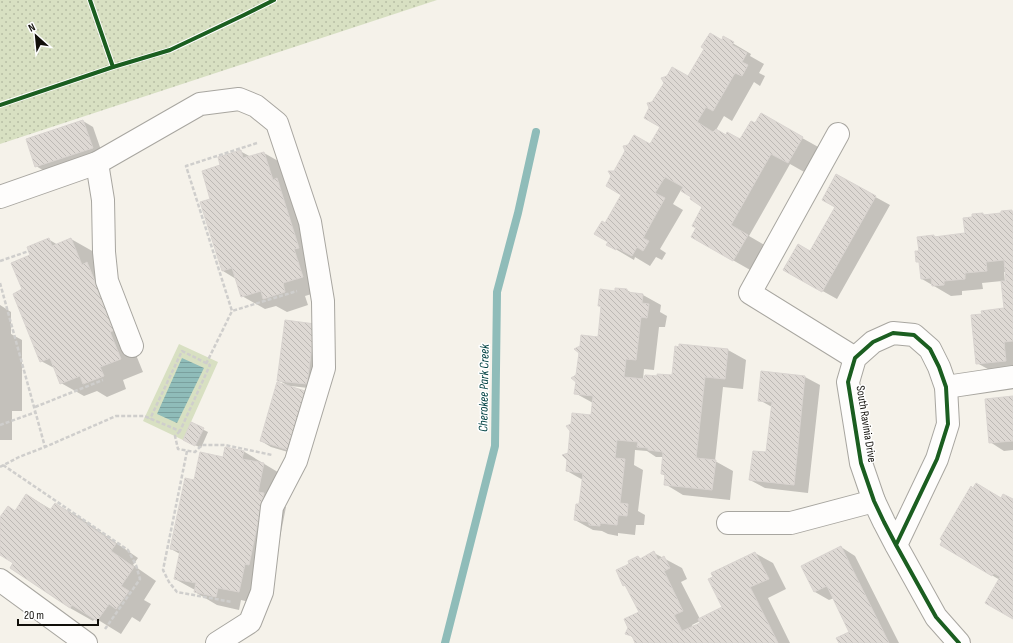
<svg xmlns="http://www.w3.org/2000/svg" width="1013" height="643" font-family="'Sofia Sans Condensed',sans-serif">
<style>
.grass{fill:url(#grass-dots)}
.garden{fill:#d8e0c2}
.water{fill:url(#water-rules)}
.shadow{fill:#0003;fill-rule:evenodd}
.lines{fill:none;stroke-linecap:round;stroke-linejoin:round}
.stream{stroke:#8fbcb9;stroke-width:8}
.building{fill:url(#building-back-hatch);stroke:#d9d4d0}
.minor-casing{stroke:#a8a6a0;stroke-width:24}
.path{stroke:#cfcecc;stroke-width:2.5;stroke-dasharray:4 2;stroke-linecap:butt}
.minor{stroke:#fefdfc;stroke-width:22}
.cycleway-casing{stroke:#fff;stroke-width:6}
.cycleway{stroke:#1b5e20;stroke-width:4}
.labels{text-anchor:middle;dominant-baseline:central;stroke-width:3;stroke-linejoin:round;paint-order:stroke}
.street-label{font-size:12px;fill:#110f0a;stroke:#fff}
.water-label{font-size:13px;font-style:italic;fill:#014243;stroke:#fff}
</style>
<defs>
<pattern id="grass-dots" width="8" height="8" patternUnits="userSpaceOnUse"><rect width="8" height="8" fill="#d8e0c2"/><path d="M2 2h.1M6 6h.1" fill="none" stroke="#b8bfa5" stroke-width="1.8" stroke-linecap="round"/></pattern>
<pattern id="water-rules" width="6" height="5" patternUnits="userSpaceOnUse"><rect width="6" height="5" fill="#8fbcb9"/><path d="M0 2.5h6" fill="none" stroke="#7aa09e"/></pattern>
<pattern id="building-back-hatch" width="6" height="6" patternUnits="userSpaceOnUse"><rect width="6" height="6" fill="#ded9d4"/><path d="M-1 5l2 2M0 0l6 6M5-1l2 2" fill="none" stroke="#bdb9b5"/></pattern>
</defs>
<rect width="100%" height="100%" fill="#f5f2ea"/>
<polygon class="grass" points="0,0 437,0 0,144"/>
<polygon class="garden" points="179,344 218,362 191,422 183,440 143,421"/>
<polygon class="water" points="182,358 204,368 177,423 157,414"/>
<g class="shadow">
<polygon points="724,38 751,54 750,56 764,64 759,73 765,76 760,86 754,82 732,121 724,116 716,130 726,136 741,141 755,125 761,115 820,148 806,173 790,164 749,236 766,246 752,271 692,237 698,228 704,206 692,196 681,190 673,204 683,210 660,249 666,253 662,260 656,257 650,266 635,257 634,260 607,244 609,242 606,224 623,194 614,172 651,145 661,127 653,103 688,78 722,41"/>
<polygon points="83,121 93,127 102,153 46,172 36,166"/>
<polygon points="240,151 251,157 264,153 287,166 325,290 305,296 308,305 287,312 276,306 265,309 242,296 236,279 223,271 211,199 222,166"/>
<polygon points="837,176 890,205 837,299 785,270 810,252 836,206"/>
<path d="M 1011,211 L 1013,212 L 1013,372 L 995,373 L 977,363 L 1005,309 L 1002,281 L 982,283 L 983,289 L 962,291 L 962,295 L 951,296 L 922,279 L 920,263 L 917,261 L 920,251 L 934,236 L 937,238 L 966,234 L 973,218 L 982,214 L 986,216 ZM 1004,272 L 1006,272 L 1007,282 L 1005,282 Z"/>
<polygon points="48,239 58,245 71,239 94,252 143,372 123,380 126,389 107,397 97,391 84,396 61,383 56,369 41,361 23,290 32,256"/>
<polygon points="627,290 633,294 643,295 661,305 660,312 667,316 665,327 659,327 654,370 644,369 643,380 657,377 673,376 728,350 746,360 743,389 723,387 715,461 733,471 730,500 683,495 665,484 666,476 662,474 664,457 656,457 647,451 635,450 634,465 643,470 638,511 645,515 644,525 636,525 635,535 618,533 618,536 608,534 602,531 593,530 575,520 580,506 583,480 567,471 569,454 591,416 593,403 575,393 577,376 599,339 602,307 599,306 616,292"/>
<polygon points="0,305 11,312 11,334 22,340 22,411 12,411 12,440 0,440"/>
<polygon points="314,325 317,389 291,386 291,387 305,392 315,397 298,455 271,447 261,441 287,385 278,380"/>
<polygon points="762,372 805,377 820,385 808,493 765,488 750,480 767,454 772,407 759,400"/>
<polygon points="1013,397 1013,450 1004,451 990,442"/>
<polygon points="192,424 208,432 201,448 189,442"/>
<polygon points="243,451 286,477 281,504 286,507 272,578 262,605 241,600 239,610 217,605 195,592 195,590 175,579 180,554 171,549 195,481 223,458"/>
<polygon points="27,495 52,510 56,504 79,517 138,558 133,565 156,581 144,600 151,604 140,622 132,617 121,634 95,618 93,621 70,608 11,568 15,563 0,554 0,519 15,512"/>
<polygon points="1002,499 1013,501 1013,618 1000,580 941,545"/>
<polygon points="841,547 855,556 899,643 840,643 851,632 834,598 829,600 815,592 802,566"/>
<path d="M 654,553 L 682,568 L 687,579 L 681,582 L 700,619 L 723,608 L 755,553 L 773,563 L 786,589 L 768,598 L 790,643 L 636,643 L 634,638 L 627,634 L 640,612 L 628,587 L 624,585 L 630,564 L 638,557 L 641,559 ZM 700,621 L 701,623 L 693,627 L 692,625 Z"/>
</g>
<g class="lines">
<polyline class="stream" points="445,643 495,446 497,292 518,213 536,132"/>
</g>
<g class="building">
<polygon points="710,33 722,40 723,36 734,42 732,45 747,53 742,62 748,65 742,76 735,73 713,111 706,107 697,122 713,132 716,129 726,135 727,132 740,139 751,121 755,123 761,113 803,137 788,163 771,154 731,225 748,235 733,261 691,237 696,228 692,226 702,207 690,199 691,197 681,191 683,187 665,177 655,193 665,198 643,238 649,241 643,251 637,247 632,256 617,248 616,250 606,245 608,242 594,234 602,221 605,223 621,195 606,186 611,176 608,171 614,171 625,151 623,146 628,145 634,135 650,144 660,127 644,118 649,108 647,103 652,102 664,83 661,78 667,76 672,67 688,76 704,49 701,47"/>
<polygon points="83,120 93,148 35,167 26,139"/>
<polygon points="241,150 243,158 264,152 273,180 277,178 299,248 294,249 303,277 283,283 285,292 263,299 261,291 241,297 232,268 222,271 200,202 210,199 202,171 220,165 218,157"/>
<polygon points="836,174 876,196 822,292 783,270 798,244 810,251 835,207 822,200"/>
<polygon points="1012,210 1012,212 1013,212 1013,341 1004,342 1006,361 976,364 971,315 982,314 981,311 1004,308 1001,281 1006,281 1004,260 986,262 987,271 965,273 965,279 944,281 944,285 932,286 931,278 921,279 919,262 916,262 915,251 919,251 917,237 934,235 934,237 965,233 963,218 972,217 972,214 983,213 983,215 1001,213 1001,211"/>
<polygon points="49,238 52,246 71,238 82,265 87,262 115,330 110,332 121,359 100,367 104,376 83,384 80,376 60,384 50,358 40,362 13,294 22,289 11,263 30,255 27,247"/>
<polygon points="615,288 627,289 627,292 643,294 642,303 649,304 647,318 641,317 636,360 626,359 624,377 644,379 645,375 657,376 657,374 672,375 675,346 679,347 679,344 728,349 725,379 705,377 696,458 716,460 712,490 664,485 665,474 661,474 663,452 648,450 648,448 637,447 638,442 617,440 615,458 625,459 620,503 628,504 627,516 618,515 617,525 600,523 600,526 589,525 589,522 574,520 576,504 579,504 583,473 566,471 567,460 562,455 568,453 570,431 566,426 571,424 572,413 591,415 593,396 574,394 576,382 571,378 576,375 579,353 574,349 580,346 581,335 598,337 601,306 598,306 600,289 615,291"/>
<polygon points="285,320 315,324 307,384 277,381"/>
<polygon points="761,371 805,376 794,485 749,480 753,451 766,452 772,402 758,401"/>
<polygon points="277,382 305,391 288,450 260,441"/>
<polygon points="1013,396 1013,441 989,443 985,399"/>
<polygon points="191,422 204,428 195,446 183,440"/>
<polygon points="225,447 244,451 242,459 264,463 258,492 264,493 249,565 245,564 239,592 218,588 216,597 194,592 196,583 174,579 180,551 170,549 185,478 194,480 200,452 223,457"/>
<polygon points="976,483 1001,498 1003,494 1013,499 1013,619 985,603 1000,577 994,573 992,576 940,545 942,541 940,539 971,486 973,488"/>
<polygon points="26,494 50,510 55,503 116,544 111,551 134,567 121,586 129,591 116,609 109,604 97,621 72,605 70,608 10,568 13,563 0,555 0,517 8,506 15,511"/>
<polygon points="841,546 889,643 839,643 836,638 849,632 827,586 814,592 801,566"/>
<polygon points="654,551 658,560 664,556 670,568 664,571 683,611 674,615 682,631 700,623 698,619 722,607 708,579 713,577 711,573 755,552 769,579 750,587 778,643 635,643 632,636 625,634 628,628 624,619 639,612 625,585 623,586 616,570 629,564 628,561 638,556 640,559"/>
</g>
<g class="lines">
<defs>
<g id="minor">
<polyline points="838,134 750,293 855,358"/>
<polyline points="97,163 103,200 104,252 107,281 132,346"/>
<polyline points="0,197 97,163 200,104 239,99 256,106 277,123 310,222 323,301 324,368 296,461 272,507 262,592 250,622 217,643"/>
<polyline points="946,387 1013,377"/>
<polyline points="728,523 791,523 874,501"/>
<polyline points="896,545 937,459 948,424 946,387 939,367 930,349 914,335 893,333 873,342 855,358 848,382 861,463 874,501 884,522 896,545 936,617 959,643"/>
<polyline points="0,580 86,643"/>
</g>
</defs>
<use href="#minor" class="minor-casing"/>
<g class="path">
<polyline points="257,143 186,166 232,311 297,291"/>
<polyline points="0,261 29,251"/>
<polyline points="0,283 45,447"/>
<polyline points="206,364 232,311"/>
<polyline points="35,407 103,380"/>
<polyline points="0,425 36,412"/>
<polyline points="180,431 175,436 178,449 195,452 202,445 225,445 272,455"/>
<polyline points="187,451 163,570 169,582 177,592 232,602"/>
<polyline points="3,465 128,550 136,565 140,579 105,629"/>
<polyline points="0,467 19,457 45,447 116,416 144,416 180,431 210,365 182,351 150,419"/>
</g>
<use href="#minor" class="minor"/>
<defs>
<g id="cycleway">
<polyline points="90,0 113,67"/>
<polyline points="0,105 113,67 170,50 244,15 274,0"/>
<polyline points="896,545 937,459 948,424 946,387 939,367 930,349 914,335 893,333 873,342 855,358 848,382 861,463 874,501 884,522 896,545 936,617 959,643"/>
</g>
</defs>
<use href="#cycleway" class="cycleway-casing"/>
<use href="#cycleway" class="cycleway"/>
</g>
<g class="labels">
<g class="street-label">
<text transform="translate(866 424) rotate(81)">South Ravinia Drive</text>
</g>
<g class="water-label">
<text transform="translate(484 388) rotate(-89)">Cherokee Park Creek</text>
</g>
</g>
<g transform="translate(36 36) rotate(333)" stroke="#ffffff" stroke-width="3" paint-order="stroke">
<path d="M0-3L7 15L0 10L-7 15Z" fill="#110f0a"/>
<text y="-6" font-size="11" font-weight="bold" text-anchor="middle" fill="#110f0a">N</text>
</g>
<path d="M18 619v6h80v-6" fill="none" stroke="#110f0a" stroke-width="2"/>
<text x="24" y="619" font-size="12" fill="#110f0a" stroke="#ffffff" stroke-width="3" paint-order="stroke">20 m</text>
</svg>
